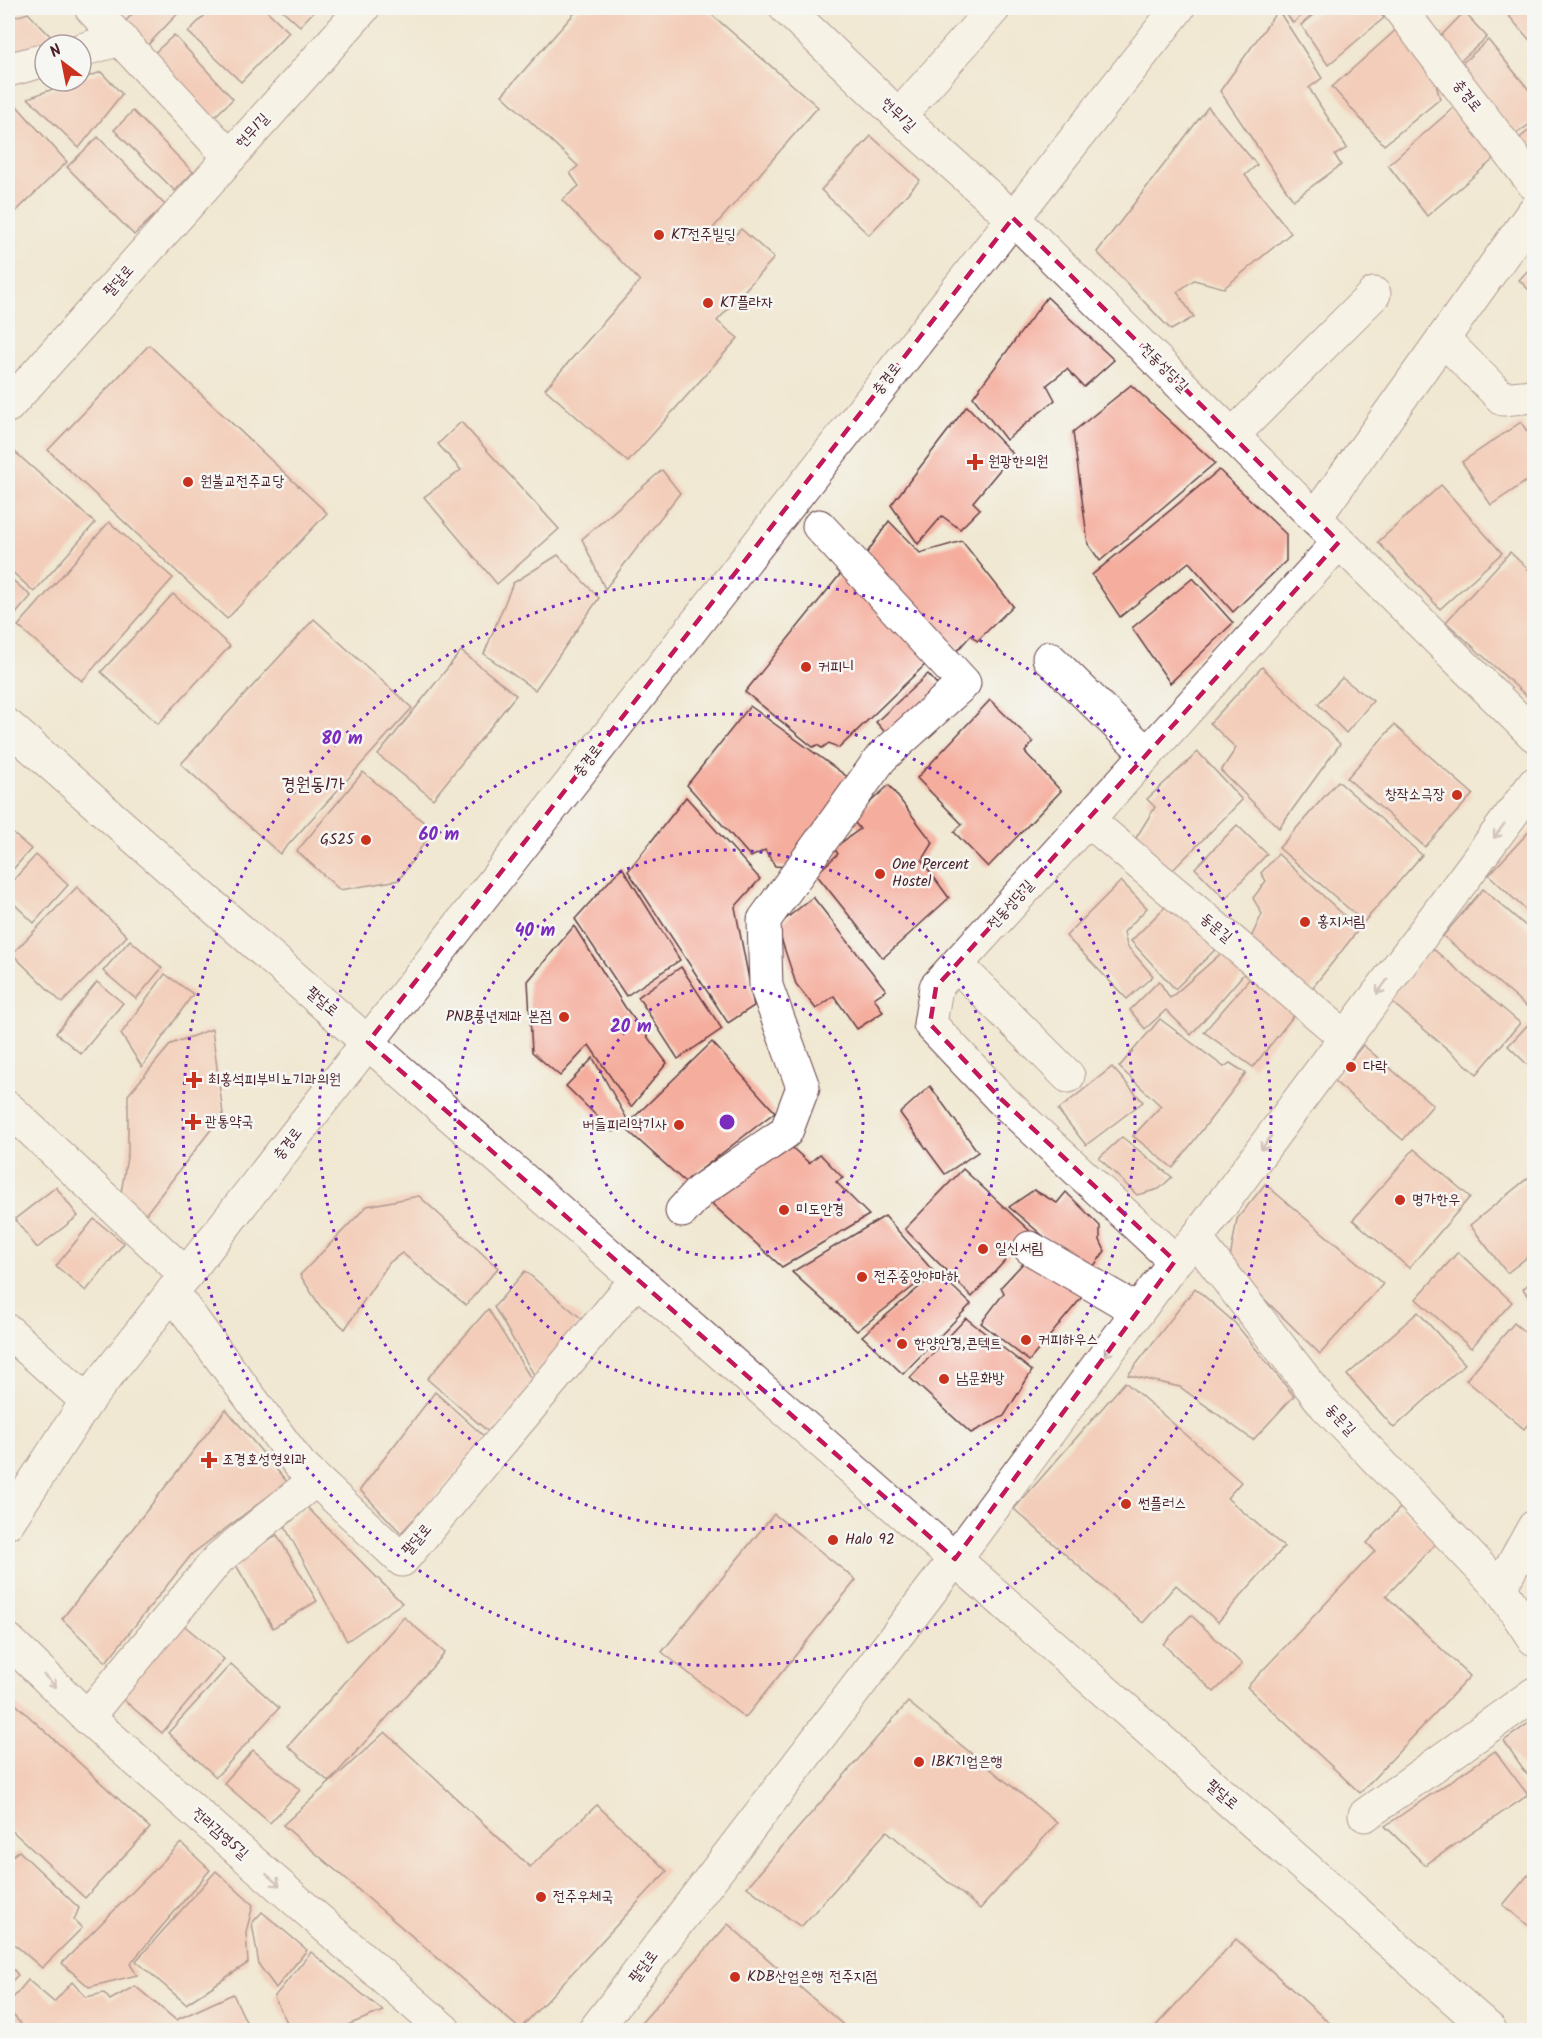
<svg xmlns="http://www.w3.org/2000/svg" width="1542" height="2038" font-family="Kalam,'Poor Story',sans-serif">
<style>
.building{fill:#f5ae9e}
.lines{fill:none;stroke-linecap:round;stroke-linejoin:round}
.minor-casing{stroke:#633d44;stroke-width:35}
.minor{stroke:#fff;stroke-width:33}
.oneway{stroke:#ae9aa0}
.marked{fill:none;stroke:#c2185b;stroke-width:4.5;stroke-dasharray:12 8;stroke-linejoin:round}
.ring{fill:none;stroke:#7b2cbf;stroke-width:3;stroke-dasharray:3 6}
.poi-dot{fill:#c8321e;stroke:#f6f6f2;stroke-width:2}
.labels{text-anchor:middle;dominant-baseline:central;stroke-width:5;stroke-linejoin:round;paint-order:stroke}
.street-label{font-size:15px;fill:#4a1f2b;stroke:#f6f6f2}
.poi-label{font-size:15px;fill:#4a1f2b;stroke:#f6f6f2;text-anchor:start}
.quarter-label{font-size:18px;fill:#4a1f2b;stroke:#f6f6f2}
.centre{fill:#7b2cbf;stroke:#f6f6f2;stroke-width:3}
.ring-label{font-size:18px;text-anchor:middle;font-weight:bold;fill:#7b2cbf;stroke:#f6f6f2;stroke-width:5;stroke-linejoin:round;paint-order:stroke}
</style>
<rect width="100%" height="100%" fill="#f6f6f2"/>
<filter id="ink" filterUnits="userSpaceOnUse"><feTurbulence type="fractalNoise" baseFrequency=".0167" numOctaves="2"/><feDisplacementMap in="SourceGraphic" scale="12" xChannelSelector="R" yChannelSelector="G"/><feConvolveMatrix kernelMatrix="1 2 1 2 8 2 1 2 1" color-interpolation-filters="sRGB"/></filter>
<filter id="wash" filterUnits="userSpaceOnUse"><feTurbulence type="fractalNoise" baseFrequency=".008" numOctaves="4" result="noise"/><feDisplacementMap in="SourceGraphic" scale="24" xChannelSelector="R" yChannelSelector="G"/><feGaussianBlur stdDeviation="1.35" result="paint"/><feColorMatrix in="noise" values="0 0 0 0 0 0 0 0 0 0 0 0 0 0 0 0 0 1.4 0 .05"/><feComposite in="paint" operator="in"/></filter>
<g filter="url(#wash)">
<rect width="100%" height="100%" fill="#f0e8d2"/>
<g id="blocks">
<g class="building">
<polygon points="138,8 183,8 145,48 121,26"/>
<polygon points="212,8 264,8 289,32 241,82 188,32"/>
<polygon points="280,8 317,8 300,26"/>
<polygon points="579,8 704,8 818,107 714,227 728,242 741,229 774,258 717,321 738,338 628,462 545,389 640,281 562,200 579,186 570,173 578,166 502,95"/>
<polygon points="1282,8 1311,8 1293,23"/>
<polygon points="1321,8 1375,8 1384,18 1328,65 1301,25"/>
<polygon points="1502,8 1534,8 1534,45"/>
<polygon points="1278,10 1322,78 1309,88 1347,148 1335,155 1341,165 1293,200 1220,91"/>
<polygon points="1464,12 1487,37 1455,66 1435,42"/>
<polygon points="28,13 56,42 8,56 8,19"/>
<polygon points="1398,28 1432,70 1440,99 1384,145 1332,87"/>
<polygon points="174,35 233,99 210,121 150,57"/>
<polygon points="1488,40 1534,96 1534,121 1513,136 1457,68"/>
<polygon points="101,72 122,94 79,148 28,98 75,81 81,81 81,79"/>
<polygon points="1460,102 1501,153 1427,216 1388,165"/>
<polygon points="16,105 67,162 8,219 8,107"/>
<polygon points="1208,107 1257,165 1245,175 1291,233 1224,288 1194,280 1177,292 1194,317 1171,330 1097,252"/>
<polygon points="133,111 193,172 175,191 114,130"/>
<polygon points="1532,128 1534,130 1534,166 1512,144"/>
<polygon points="871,136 920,180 869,235 821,190"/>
<polygon points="98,137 165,205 134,235 67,167"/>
<polygon points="1534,264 1534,295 1519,280"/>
<polygon points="1047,297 1114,360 1084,387 1067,369 1047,385 1055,400 1006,440 973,397"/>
<polygon points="149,345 327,513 227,619 48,450"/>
<polygon points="1131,385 1215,463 1100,561 1088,544 1073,432"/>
<polygon points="967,406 1013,454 973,502 980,509 960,529 942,516 918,544 891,505"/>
<polygon points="461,422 559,529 497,584 424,497 461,470 438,444"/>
<polygon points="1521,422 1534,442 1534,476 1491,505 1462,462"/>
<polygon points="15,452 95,523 34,592 8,568 8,461"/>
<polygon points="662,470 680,493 605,589 582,539"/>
<polygon points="1219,470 1286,534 1286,561 1233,612 1189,562 1120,617 1092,575"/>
<polygon points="1441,485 1502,553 1440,609 1378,542"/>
<polygon points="889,521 920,553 962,541 1013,606 977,641 971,635 951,658 860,563"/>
<polygon points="109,522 173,578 82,681 18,626"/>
<polygon points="1510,552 1534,575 1534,703 1446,622"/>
<polygon points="558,555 599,598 535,690 484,654 513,583"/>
<polygon points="847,566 929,661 839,748 829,743 822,748 817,745 813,747 745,692"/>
<polygon points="8,576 31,596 8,623"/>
<polygon points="1193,578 1233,623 1170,683 1132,628"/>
<polygon points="173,594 230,646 158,724 101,672"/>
<polygon points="314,619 412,708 280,854 181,764"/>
<polygon points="461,651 516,695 433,799 378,755"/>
<polygon points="1262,667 1340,744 1279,828 1221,771 1236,748 1210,723"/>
<polygon points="928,674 942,690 890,738 876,722"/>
<polygon points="1342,678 1373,701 1346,733 1318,704"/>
<polygon points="990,700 1033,742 1025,752 1061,791 988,867 954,832 962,824 917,778"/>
<polygon points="750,706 853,781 786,867 775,866 765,850 751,857 687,785"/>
<polygon points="1394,725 1473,794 1425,847 1347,778"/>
<polygon points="1198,752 1242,800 1168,875 1136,838 1155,807 1147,799"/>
<polygon points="363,772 433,830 399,880 340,890 297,851"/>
<polygon points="1338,781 1422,855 1364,922 1279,848"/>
<polygon points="889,785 933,843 922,861 949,898 883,958 816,874 838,854 834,848 860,829 852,819"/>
<polygon points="686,797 760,879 735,907 754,1006 728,1023 628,871"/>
<polygon points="1237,825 1267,854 1225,899 1195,868"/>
<polygon points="1534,826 1534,918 1489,875"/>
<polygon points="10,831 31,849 8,875 8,834"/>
<polygon points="1278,854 1359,929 1306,996 1248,944 1262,914 1253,898 1266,881 1261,873"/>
<polygon points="36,855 68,885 34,923 8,898 8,886"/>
<polygon points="622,867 680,960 626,996 575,919"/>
<polygon points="1121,881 1147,908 1124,932 1127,946 1153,976 1127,999 1066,936"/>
<polygon points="77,887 127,936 62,1003 12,954"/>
<polygon points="1483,889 1534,933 1534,997 1526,1006 1443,936"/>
<polygon points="813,897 886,990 874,998 883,1012 857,1029 834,996 816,1009 796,984 777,926"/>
<polygon points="1169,903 1220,945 1175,989 1131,941"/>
<polygon points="574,926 625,1007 667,1063 631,1107 589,1045 560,1076 532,1052 528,981"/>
<polygon points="130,940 162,968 136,999 103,971"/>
<polygon points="1432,948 1520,1023 1477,1074 1388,999"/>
<polygon points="1225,950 1248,969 1191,1035 1166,1010 1145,1029 1130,1010 1159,981 1170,998"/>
<polygon points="681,967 722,1029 678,1059 638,997"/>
<polygon points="165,974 193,994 142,1067 121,1034"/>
<polygon points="1252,976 1299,1009 1253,1067 1204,1032"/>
<polygon points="97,982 123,1003 81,1054 56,1033"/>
<polygon points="1534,1018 1534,1071 1508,1046"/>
<polygon points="1160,1019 1224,1067 1230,1063 1246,1073 1173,1168 1133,1136 1161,1106 1119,1067"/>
<polygon points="212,1029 223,1114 138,1224 120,1199 128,1151 128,1095 171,1044"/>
<polygon points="712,1042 775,1112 685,1182 624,1127"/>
<polygon points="1363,1045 1433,1105 1403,1140 1334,1081"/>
<polygon points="593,1058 627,1119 613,1132 566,1086"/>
<polygon points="1112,1067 1143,1102 1086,1145 1058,1110"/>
<polygon points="930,1086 978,1152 945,1174 900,1113"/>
<polygon points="1122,1137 1172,1177 1159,1189 1137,1195 1099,1158"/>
<polygon points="784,1140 809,1163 820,1154 843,1178 836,1182 869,1215 782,1267 708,1200"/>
<polygon points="1414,1149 1470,1197 1409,1268 1353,1220"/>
<polygon points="963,1169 1031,1232 972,1297 905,1229"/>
<polygon points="1534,1173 1534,1252 1507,1273 1470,1225"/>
<polygon points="1265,1184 1383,1284 1320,1354 1229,1264 1237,1219"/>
<polygon points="56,1187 78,1216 37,1248 15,1219"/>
<polygon points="1034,1190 1057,1203 1066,1192 1100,1226 1100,1240 1105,1251 1088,1274 1009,1207"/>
<polygon points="419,1196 498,1268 466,1305 402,1253 389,1263 345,1329 320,1306 300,1275 367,1206"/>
<polygon points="885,1216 933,1271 857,1331 792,1272"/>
<polygon points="94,1219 124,1243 86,1291 56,1266"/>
<polygon points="1458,1252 1512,1302 1471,1348 1416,1299"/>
<polygon points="1027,1259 1087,1291 1029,1361 981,1323 1004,1293 1001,1287"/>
<polygon points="525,1271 582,1319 537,1380 494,1307"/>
<polygon points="937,1272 971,1304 903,1374 862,1336"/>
<polygon points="1534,1279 1534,1303 1523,1289"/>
<polygon points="1195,1288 1235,1323 1294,1396 1253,1440 1180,1387 1128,1375"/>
<polygon points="488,1309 535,1385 491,1434 427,1379"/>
<polygon points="1418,1312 1465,1364 1394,1428 1347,1375"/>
<polygon points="966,1318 1032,1371 1004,1416 971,1433 910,1378"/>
<polygon points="1514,1323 1534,1340 1534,1417 1524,1429 1466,1380"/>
<polygon points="1125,1382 1241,1482 1227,1498 1284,1547 1218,1622 1176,1585 1143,1623 1014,1509"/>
<polygon points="435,1392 487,1439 401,1533 360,1490"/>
<polygon points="226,1409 287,1482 192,1554 106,1662 62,1619"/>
<polygon points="307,1507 402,1603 347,1641 285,1527"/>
<polygon points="1400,1508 1437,1542 1386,1596 1470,1676 1360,1793 1247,1687 1375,1551 1367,1543"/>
<polygon points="774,1514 856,1580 745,1718 662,1652"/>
<polygon points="277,1535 317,1601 273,1628 233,1560"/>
<polygon points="1191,1615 1242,1664 1214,1692 1163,1644"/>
<polygon points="404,1617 445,1653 329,1782 288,1746"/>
<polygon points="180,1622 224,1659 162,1733 118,1695"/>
<polygon points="231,1664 279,1708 216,1777 168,1733"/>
<polygon points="8,1697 150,1828 85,1898 8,1827"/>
<polygon points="908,1702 1057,1823 980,1909 887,1831 801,1927 747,1887"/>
<polygon points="1534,1719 1534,1782 1533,1783 1504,1741"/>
<polygon points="385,1732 530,1867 597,1805 667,1871 520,2029 283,1825"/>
<polygon points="253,1750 300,1790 270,1823 224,1783"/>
<polygon points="1495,1751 1528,1795 1425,1865 1385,1826"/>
<polygon points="181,1843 210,1870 130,1964 137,1975 89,1987 62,1963"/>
<polygon points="19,1851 79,1908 74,1920 82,1928 42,1968 14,1944 8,1933 8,1859"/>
<polygon points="216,1871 253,1905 246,1932 248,1963 186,2004 136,1961"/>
<polygon points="1528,1875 1534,1881 1534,1930 1503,1905"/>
<polygon points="262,1912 307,1950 276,1988 259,1965 252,1923"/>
<polygon points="728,1924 849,2030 635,2030"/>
<polygon points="1236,1939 1337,2030 1152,2030"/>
<polygon points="311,1952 383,2011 335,2030 291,2030 274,1997"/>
<polygon points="8,1963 18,1975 8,1985"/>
<polygon points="28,1980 54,2002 72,1982 86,1997 104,1993 110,2000 135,1986 176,2020 233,1994 250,2030 26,2030 8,2009 8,2004"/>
</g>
</g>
</g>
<g filter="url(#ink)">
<use href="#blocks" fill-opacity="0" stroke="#633d44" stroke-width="1.5"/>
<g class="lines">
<defs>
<g id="minor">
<polyline points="91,8 230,157"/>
<polyline points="786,8 899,116 1013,218 1534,735"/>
<polyline points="1399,8 1534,184"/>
<polyline points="81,50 121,39"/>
<polyline points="8,70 45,60"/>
<polyline points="899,116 994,8"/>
<polyline points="1443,339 1503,399 1532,396 1534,394"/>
<polyline points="8,406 363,8"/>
<polyline points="1232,436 1374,294"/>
<polyline points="1315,518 1534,211"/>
<polyline points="1049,658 1147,754"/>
<polyline points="8,726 1490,2030"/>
<polyline points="1088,820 1345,1037"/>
<polyline points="957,965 1068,1076"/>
<polyline points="8,1108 186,1275"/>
<polyline points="682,1211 700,1191 786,1132 803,1087 766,986 764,920 881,758 964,683 819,526"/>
<polyline points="1196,1239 1325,1405 1500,1588 1534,1639"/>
<polyline points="1030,1248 1138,1311"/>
<polyline points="1175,1261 1001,1099 930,1024 936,987 1339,542"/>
<polyline points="172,1292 300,1465 402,1560 637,1279"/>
<polyline points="8,1331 87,1401"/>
<polyline points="8,1522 87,1401 1178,8"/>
<polyline points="1500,1588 1534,1527"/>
<polyline points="8,1640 87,1717 444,2030"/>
<polyline points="87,1717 219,1558 315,1480"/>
<polyline points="1365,1815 1534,1694"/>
<polyline points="595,2030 955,1559 1175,1261 1196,1239 1534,784"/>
</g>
</defs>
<use href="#minor" class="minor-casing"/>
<use href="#minor" class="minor"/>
</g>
<defs><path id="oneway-shaft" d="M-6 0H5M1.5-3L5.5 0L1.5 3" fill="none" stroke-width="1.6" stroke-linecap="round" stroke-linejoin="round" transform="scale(1.5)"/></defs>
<g class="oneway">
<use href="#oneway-shaft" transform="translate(1499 831) rotate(127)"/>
<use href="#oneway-shaft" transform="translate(1382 987) rotate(127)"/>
<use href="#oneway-shaft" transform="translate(1266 1143) rotate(126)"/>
<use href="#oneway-shaft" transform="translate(1110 1349) rotate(127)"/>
<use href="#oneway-shaft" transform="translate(50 1681) rotate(44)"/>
<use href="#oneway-shaft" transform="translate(273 1880) rotate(41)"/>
</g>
</g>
<path d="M0 0H1542V2038H0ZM 1013,218 L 1339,542 L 936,987 L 930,1024 L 1001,1099 L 1175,1261 L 955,1559 L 368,1042 Z" fill="#f0e8d2" fill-opacity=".55" fill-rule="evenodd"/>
<path class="marked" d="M 1013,218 L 1339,542 L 936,987 L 930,1024 L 1001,1099 L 1175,1261 L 955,1559 L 368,1042 Z"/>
<g class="ring">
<circle cx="727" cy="1122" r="136"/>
<circle cx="727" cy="1122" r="272"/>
<circle cx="727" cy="1122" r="408"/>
<circle cx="727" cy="1122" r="544"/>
</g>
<g class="poi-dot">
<circle cx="659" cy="235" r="6"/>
<circle cx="708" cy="303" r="6"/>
<path d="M972 453h6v6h6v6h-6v6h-6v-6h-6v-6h6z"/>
<circle cx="188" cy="482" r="6"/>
<circle cx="806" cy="667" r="6"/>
<circle cx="1457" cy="795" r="6"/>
<circle cx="366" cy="840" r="6"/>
<circle cx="880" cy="874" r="6"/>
<circle cx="1305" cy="922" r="6"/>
<circle cx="564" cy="1017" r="6"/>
<circle cx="1351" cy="1067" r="6"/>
<path d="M191 1071h6v6h6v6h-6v6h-6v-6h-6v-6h6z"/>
<path d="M190 1113h6v6h6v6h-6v6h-6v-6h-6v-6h6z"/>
<circle cx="679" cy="1125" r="6"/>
<circle cx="1400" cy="1200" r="6"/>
<circle cx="784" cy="1210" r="6"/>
<circle cx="983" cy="1249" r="6"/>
<circle cx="862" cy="1277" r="6"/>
<circle cx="1026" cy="1340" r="6"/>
<circle cx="902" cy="1344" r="6"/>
<circle cx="944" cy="1379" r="6"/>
<path d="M206 1451h6v6h6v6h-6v6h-6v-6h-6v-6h6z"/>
<circle cx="1126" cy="1504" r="6"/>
<circle cx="833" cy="1540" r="6"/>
<circle cx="919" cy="1762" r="6"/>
<circle cx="541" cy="1897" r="6"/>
<circle cx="735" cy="1977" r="6"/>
</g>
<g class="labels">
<g class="street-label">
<text transform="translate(1467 96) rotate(52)">충경로</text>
<text transform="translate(898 115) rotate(43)">현무1길</text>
<text transform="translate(253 131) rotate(-48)">현무1길</text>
<text transform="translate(119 281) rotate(-48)">팔달로</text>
<text transform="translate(1164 368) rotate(45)">전동성당길</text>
<text transform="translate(887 379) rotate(-52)">충경로</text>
<text transform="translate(588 761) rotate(-52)">충경로</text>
<text transform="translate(1011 905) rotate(-48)">전동성당길</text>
<text transform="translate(1216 928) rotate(40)">동문길</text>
<text transform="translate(322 1002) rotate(41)">팔달로</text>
<text transform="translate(288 1144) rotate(-52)">충경로</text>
<text transform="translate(1340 1420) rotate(47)">동문길</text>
<text transform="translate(417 1540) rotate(-49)">팔달로</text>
<text transform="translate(1222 1795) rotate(41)">팔달로</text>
<text transform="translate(220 1834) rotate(41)">전라감영5길</text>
<text transform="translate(644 1967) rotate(-53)">팔달로</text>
</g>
<g class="poi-label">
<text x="671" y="235">KT전주빌딩</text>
<text x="720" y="303">KT플라자</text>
<text x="988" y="462">원광한의원</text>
<text x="200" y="482">원불교전주교당</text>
<text x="818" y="667">커피니</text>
<text x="1445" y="795" text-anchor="end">창작소극장</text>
<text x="354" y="840" text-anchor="end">GS25</text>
<text x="892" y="865">One Percent<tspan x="892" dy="17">Hostel</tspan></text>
<text x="1317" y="922">홍지서림</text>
<text x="552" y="1017" text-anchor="end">PNB풍년제과 본점</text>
<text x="1363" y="1067">다락</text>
<text x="208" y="1080">최홍석피부비뇨기과의원</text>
<text x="205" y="1122">관통약국</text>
<text x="667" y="1125" text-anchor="end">버들피리악기사</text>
<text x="1412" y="1200">명가한우</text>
<text x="796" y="1210">미도안경</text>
<text x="995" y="1249">일신서림</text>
<text x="874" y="1277">전주중앙야마하</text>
<text x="1038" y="1340">커피하우스</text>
<text x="914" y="1344">한양안경,콘텍트</text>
<text x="956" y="1379">남문화방</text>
<text x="222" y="1460">조경호성형외과</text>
<text x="1138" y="1504">썬플러스</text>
<text x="845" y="1540">Halo 92</text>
<text x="931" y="1762">IBK기업은행</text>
<text x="553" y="1897">전주우체국</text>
<text x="747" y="1977">KDB산업은행 전주지점</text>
</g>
<g class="quarter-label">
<text x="313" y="785">경원동1가</text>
</g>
</g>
<circle cx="727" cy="1122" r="9" class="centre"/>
<g class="ring-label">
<text x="342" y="744">80 m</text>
<text x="439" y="840">60 m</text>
<text x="535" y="936">40 m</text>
<text x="631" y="1032">20 m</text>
</g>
<rect width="1542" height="2038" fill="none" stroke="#f6f6f2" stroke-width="30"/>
<g transform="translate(63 63) rotate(328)"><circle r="28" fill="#f6f6f2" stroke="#b1a0a2" stroke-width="1.5"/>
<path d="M0-4.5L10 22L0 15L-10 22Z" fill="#c8321e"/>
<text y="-9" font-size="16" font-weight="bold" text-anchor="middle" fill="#4a1f2b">N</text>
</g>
</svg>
